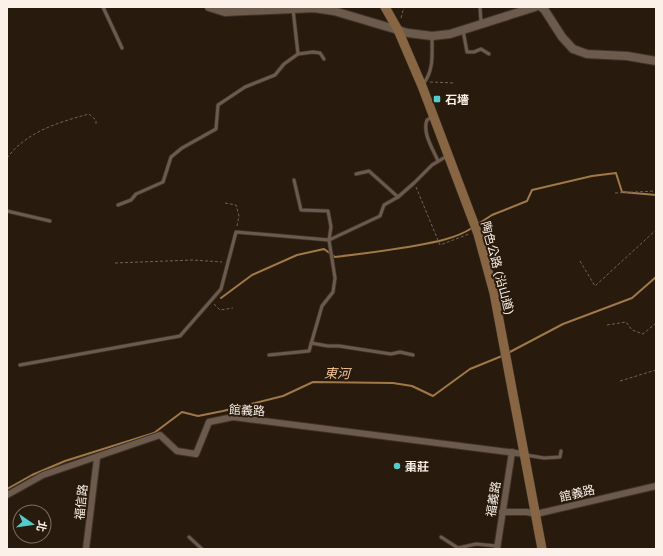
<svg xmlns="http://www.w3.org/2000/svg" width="663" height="556" font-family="'Golos Text','Noto Sans TC',sans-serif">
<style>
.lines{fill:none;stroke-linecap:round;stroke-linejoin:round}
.stream{stroke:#a07948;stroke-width:2}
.service-casing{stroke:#3f342e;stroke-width:4.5}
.minor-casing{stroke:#3f342e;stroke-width:8}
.tertiary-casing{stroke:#3f342e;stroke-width:10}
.secondary-casing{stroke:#3f342e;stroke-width:10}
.path{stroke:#706357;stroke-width:1;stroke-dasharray:3 2;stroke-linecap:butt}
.service{stroke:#6c5b4c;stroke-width:3}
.minor{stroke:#6c5b4c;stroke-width:6}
.tertiary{stroke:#6c5b4c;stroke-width:8}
.secondary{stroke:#886643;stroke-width:9}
.poi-dot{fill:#53cdcb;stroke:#281a0d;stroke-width:1.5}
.labels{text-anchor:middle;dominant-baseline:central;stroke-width:4;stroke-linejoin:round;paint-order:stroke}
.poi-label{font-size:12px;font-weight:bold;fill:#fbf1e8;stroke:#281a0d;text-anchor:start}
.street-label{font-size:12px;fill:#fbf1e8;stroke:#281a0d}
.water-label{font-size:13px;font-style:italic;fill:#f4c69b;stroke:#281a0d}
</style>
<rect width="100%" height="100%" fill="#281a0d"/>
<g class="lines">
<g class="stream">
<polyline points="478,224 492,215 527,201 532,190 592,176 616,173 622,192 656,195"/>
<path d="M 221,298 L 252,275 L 297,255 L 324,249 L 335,257 C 360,254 384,251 408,247 C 430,243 453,240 472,228"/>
<polyline points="508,353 563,324 632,298 656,277"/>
<polyline points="7,489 32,475 65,461 154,433 182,412 198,416 223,411 283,396 313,382 393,383 412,386 433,396 470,369 502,356"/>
</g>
<defs>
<g id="service">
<polyline points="103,7 122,48"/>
<polyline points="480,7 481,23"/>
<polyline points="463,30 467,52 474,52 481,49 489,54"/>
<polyline points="298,54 313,52 320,53 324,59"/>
<path d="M 423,84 C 434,71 432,54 432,38"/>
<path d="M 432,117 L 427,120 C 422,133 433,149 438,161"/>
<polyline points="356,174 369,171 398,197"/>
<polyline points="118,205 131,200 136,194 163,182 171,157 182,148 216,129 218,105 245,87 275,75 284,64 298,54 293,9"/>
<polyline points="7,211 50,221"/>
<polyline points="311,343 328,346 339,346 391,354 400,352 413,355"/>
<polyline points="269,355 309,351 322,306 333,292 335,278 329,240 331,227 328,211 301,210 294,180"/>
<polyline points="20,365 180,336 221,289 236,232 329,240 380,216 384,205 398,197 414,183 432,165 447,156"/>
<polyline points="526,455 544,458 560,457 561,451"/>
<polyline points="189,537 202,549"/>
<polyline points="441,537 458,548 476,544 497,546"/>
</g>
<g id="minor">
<polyline points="7,495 43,475 160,435 177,451 196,454 209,422 233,417 524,454"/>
<polyline points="502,512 527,512 536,514 656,486"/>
<polyline points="86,549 97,458"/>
<polyline points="497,549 512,452"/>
</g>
<g id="tertiary">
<polyline points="209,7 225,12 314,8 334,11 408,33 432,36 450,34 535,7"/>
<polyline points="541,7 544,9 562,37 573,49 587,54 627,56 656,61"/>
</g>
<polyline id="secondary" points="385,7 398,30 422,86 478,234 494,293 542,549"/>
</defs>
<use href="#service" class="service-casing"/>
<use href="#minor" class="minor-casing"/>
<use href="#tertiary" class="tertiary-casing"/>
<use href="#secondary" class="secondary-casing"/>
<g class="path">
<polyline points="401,18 404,7"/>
<polyline points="430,82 455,83"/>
<path d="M 7,158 C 26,132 59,122 89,114 L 96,120 L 96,125"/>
<polyline points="416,187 440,245 469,234"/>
<polyline points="615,193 656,191"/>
<polyline points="225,203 236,205 239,216 237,226"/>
<polyline points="580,261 595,286 656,230"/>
<polyline points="115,263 193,260 222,262"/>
<polyline points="214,304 220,310 233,308"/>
<polyline points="607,325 626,322 632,330 643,334 656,323"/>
<polyline points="620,381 656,370"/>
</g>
<use href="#service" class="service"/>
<use href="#minor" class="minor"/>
<use href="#tertiary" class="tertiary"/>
<use href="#secondary" class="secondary"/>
</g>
<g class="poi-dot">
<rect x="433" y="95" width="8" height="8" rx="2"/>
<circle cx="397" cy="466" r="4"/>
</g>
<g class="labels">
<g class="poi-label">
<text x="445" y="99">石墻</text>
<text x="405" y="466">棗莊</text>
</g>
<g class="street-label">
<text transform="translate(498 268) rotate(75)">陶色公路 (沿山道)</text>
<text transform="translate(247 410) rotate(3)">館義路</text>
<text transform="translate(577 493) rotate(-13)">館義路</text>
<text transform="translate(493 499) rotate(-81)">福義路</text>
<text transform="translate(81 502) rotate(-84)">福信路</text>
</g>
<g class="water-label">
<text transform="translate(337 373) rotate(1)">東河</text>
</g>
</g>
<rect width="663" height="556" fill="none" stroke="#fbf1e8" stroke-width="16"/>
<g transform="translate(32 524) rotate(103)"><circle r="19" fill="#281a0d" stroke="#7c7065"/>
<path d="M0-3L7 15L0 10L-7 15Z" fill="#53cdcb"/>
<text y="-6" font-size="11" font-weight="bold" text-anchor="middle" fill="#fbf1e8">北</text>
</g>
</svg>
